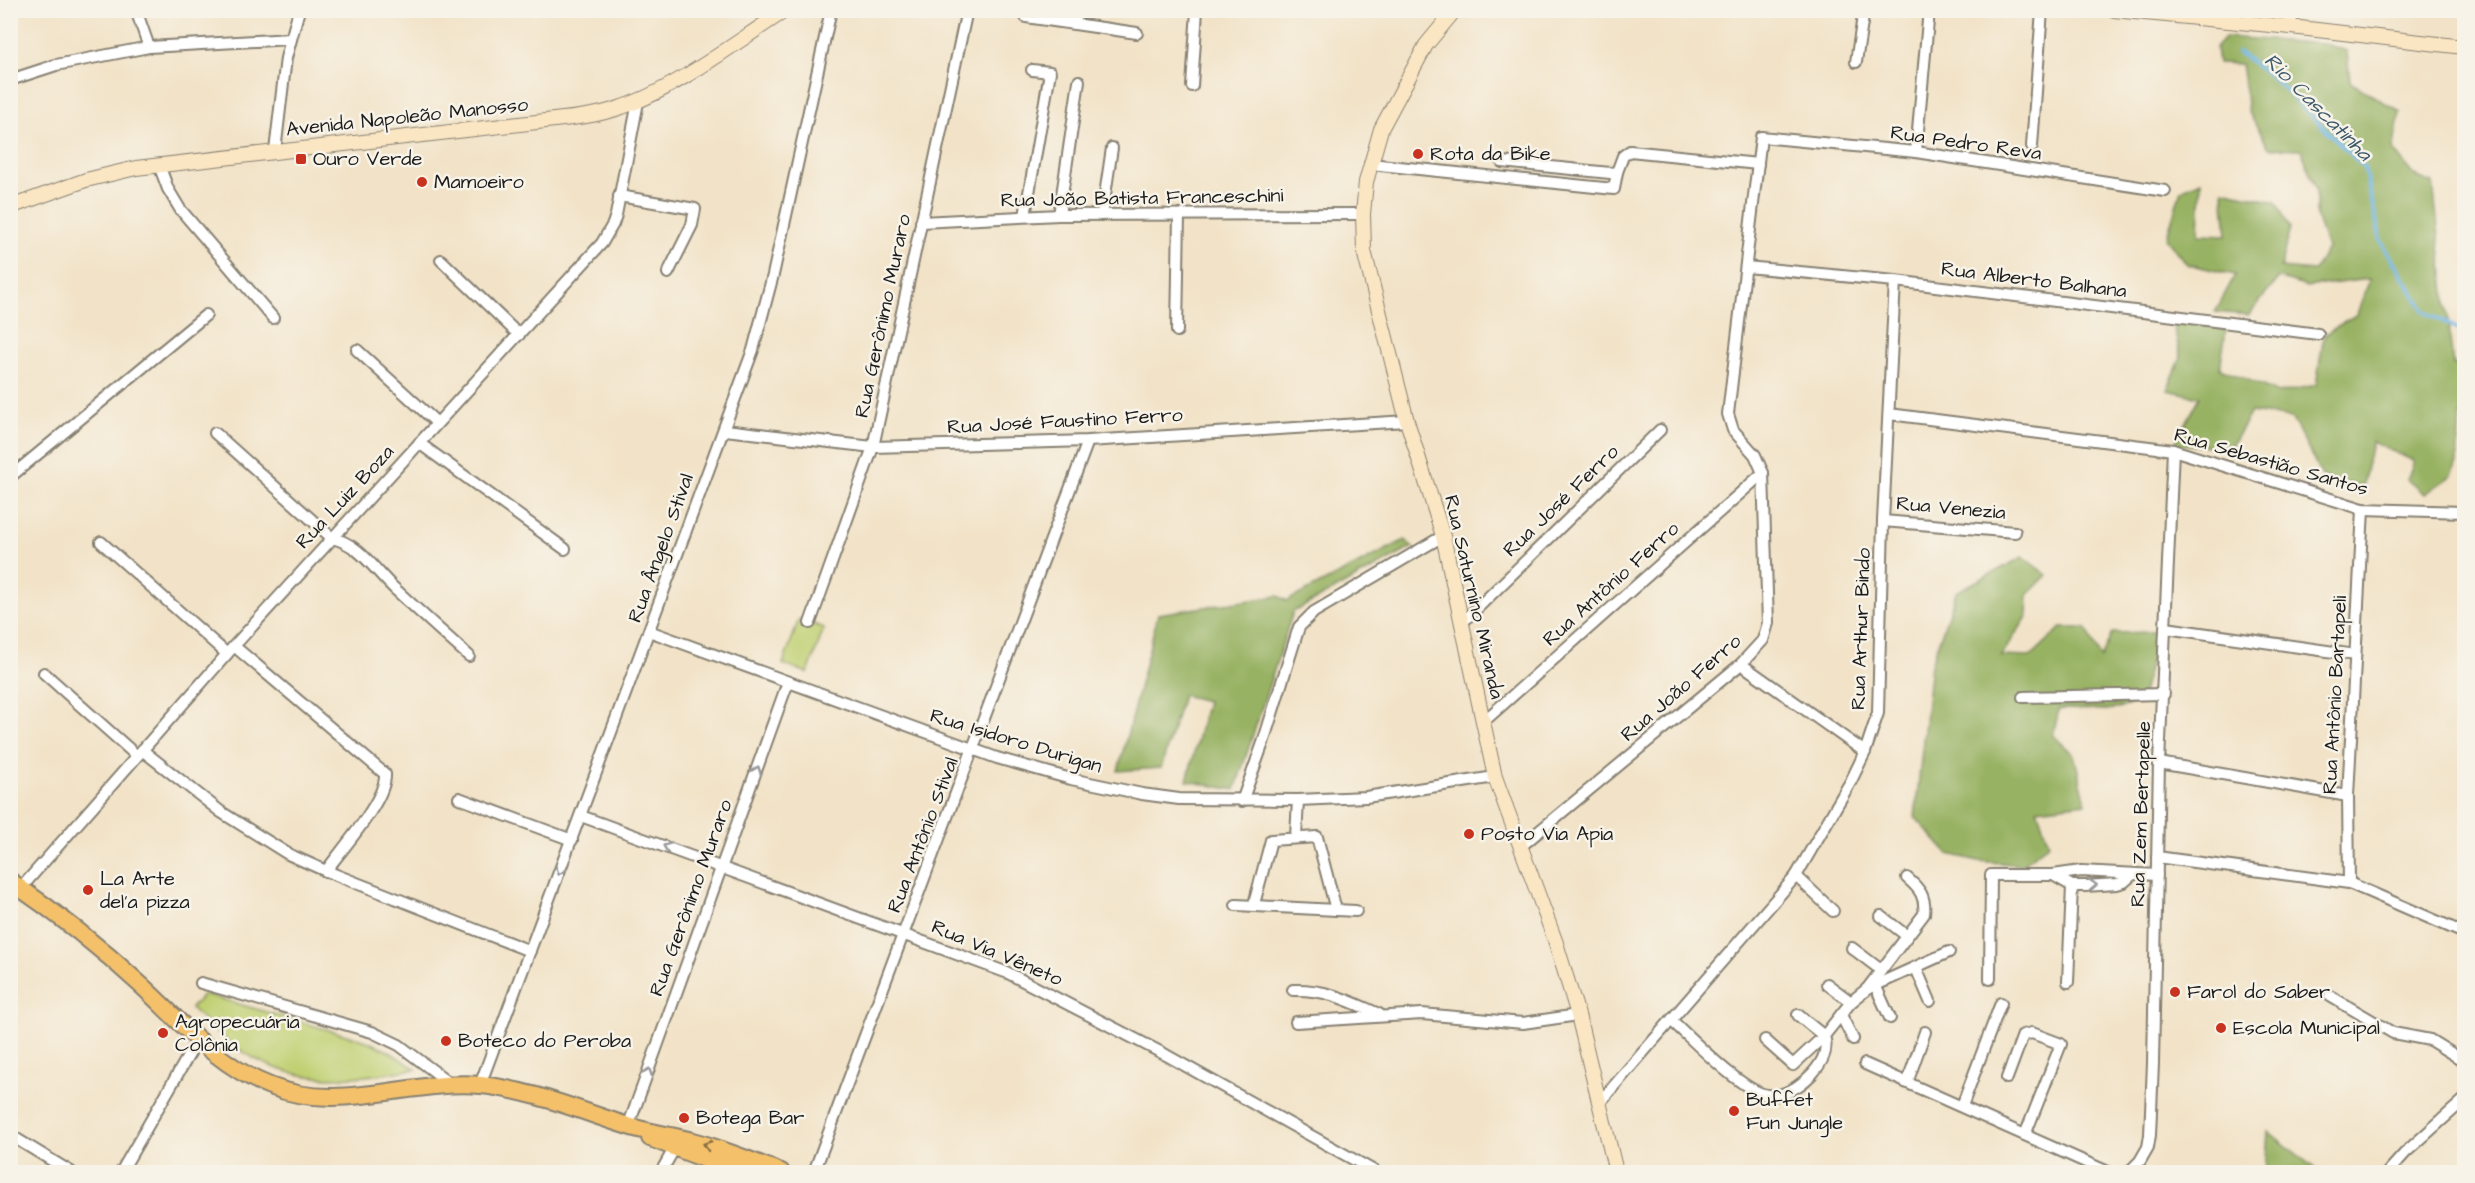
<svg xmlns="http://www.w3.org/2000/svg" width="2475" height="1183" font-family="'Architects Daughter',sans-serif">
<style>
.green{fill:#c0d072;stroke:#6e7647;stroke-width:1.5}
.forest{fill:#98b264;stroke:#5a6740;stroke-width:1.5}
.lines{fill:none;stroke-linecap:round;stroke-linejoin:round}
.stream{stroke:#6cb5e4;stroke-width:4}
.street-casing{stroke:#878072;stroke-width:14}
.secondary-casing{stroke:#878072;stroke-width:16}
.primary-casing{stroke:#878072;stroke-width:20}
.street{stroke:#fff;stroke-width:10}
.secondary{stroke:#fbe6c3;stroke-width:14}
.primary{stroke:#f4c16a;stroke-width:16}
.oneway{stroke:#999}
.oneway2{stroke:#886e43}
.poi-dot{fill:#c8321e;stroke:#f7f3e8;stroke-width:2}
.labels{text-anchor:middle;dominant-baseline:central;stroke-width:5;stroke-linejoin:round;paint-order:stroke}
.street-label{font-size:20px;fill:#1c1c1c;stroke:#f7f3e8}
.poi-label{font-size:20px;fill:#1c1c1c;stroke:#f7f3e8;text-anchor:start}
.water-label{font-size:21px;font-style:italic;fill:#3c596c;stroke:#f7f3e8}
</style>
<rect width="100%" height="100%" fill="#f7f3e8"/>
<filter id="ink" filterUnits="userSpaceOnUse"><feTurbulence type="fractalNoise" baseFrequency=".0167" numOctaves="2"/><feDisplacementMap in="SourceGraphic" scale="12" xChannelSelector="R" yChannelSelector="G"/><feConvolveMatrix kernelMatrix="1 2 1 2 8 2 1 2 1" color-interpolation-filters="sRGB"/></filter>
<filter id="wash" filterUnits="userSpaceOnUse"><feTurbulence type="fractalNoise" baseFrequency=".008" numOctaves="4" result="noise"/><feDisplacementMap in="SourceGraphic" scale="24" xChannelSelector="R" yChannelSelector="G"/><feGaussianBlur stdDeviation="1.35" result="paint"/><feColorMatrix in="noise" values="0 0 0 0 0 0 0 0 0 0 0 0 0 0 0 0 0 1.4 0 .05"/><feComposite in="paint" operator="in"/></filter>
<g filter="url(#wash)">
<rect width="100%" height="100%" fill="#f2e3c8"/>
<g class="green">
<polygon points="799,619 824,628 808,673 783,664"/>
<path d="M 204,994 L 367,1041 L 390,1052 L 416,1069 C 346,1080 290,1089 229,1042 C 216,1032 204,1019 191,1008 Z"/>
</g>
<g class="forest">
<polygon points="2225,37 2325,44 2347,51 2350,82 2400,112 2393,150 2414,176 2433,183 2453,365 2464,365 2464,416 2460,414 2457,463 2452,475 2425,494 2407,480 2414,461 2372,442 2363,486 2323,478 2292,418 2251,412 2231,446 2174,445 2200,397 2167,390 2181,358 2171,316 2226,330 2220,368 2279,393 2316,385 2324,335 2357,314 2370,279 2306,287 2279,278 2249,315 2215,312 2235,275 2187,264 2166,239 2181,190 2201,181 2199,234 2227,235 2223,190 2276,202 2290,228 2280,268 2314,271 2327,248 2316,216 2316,190 2301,149 2269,148 2248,111 2241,64 2218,63 2216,47"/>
<polygon points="1405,540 1413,547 1293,612 1235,790 1187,781 1207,701 1183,695 1161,768 1118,771 1158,614 1278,596 1287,601"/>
<polygon points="2023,557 2047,575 2028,594 2027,617 2001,656 2030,657 2061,628 2086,628 2101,658 2112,633 2157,632 2141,703 2107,710 2059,709 2053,735 2074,755 2086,803 2037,809 2049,844 2021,865 1979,861 1948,854 1915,817 1931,664 1956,592"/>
<polygon points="2268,1131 2319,1172 2265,1172"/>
</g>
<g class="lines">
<polyline class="stream" points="2238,52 2273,78 2364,167 2381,241 2425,312 2464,332"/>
</g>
</g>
<g filter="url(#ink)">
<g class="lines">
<defs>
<g id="street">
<polyline points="136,10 149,47"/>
<polyline points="1026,17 1137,33"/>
<polyline points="1074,24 1077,10"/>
<polyline points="2291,27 2292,10"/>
<polyline points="1856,62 1864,10"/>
<polyline points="10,80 56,65 149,47 291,39"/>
<polyline points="1192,86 1197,10"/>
<polyline points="2032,146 2042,10"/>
<polyline points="275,151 286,58 299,10"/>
<polyline points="1916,152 1929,10"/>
<polyline points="1502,162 1610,173 1617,172 1623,156 1630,151 1758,164"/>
<polyline points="1370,164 1614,189 1617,172"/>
<polyline points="159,165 168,189 180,209 273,318"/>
<polyline points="619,196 695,209 692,225 668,273"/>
<polyline points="1059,215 1079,81"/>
<polyline points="1102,215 1112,148"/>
<polyline points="1025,216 1050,72 1032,70"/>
<polyline points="921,222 1059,215 1363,214"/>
<polyline points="441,260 519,335"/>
<polyline points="1746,267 1895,281 2318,334"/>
<polyline points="1177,331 1179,215"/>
<polyline points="357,350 437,423"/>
<polyline points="1889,414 2173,450 2363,509 2464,512"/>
<polyline points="725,430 873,447 1088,441 1407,421"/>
<path d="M 215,433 L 332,538 C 360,544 375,571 396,590 C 420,612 444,634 469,656"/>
<polyline points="419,443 565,549"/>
<polyline points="10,477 206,315"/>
<polyline points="1883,521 2015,532"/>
<polyline points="101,542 227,654"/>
<polyline points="810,623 873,447 967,10"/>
<polyline points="1462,623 1660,430"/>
<polyline points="2166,628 2355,655"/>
<polyline points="649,631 997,758 1071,779 1142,794 1179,799 1298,800 1366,797 1495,777"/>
<path d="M 234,646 L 385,774 C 387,799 342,849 326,871"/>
<polyline points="1741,664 1865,752"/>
<polyline points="44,673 137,756"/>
<polyline points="2023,697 2164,694"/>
<polyline points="1483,722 1763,473"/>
<polyline points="142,750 221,812 288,854 326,871 530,951"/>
<polyline points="2159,763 2348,796"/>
<polyline points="459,798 572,840"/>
<polyline points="1242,801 1263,743 1299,627 1314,612 1443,536"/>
<polyline points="581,816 1008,973 1166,1055 1376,1172"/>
<polyline points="1296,837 1298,800"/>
<polyline points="1520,847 1741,664 1763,640 1768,623 1763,473 1755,455 1733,430 1728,414 1761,137 1916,152 2165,191"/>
<polyline points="2157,857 2349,883 2464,933"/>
<polyline points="2053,875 2072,886 2085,886 2117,884 2124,882 2132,875"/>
<polyline points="1796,876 1833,911"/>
<polyline points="2349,883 2348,796 2363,509"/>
<polyline points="21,888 234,646 602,243 613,224 616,215 638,102"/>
<polyline points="1254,904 1271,840 1317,837 1336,910"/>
<polyline points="1236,905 1356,911"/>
<polyline points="1881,916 1907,936"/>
<polyline points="1852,948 1881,970"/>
<polyline points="1916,968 1930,1001"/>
<polyline points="1990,979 1991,875 2053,875 2081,871 2157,875"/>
<polyline points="2068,982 2072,886"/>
<polyline points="201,983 372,1032 399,1045 451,1084"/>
<polyline points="1827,984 1851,1002"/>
<polyline points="1876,987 1890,1018"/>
<polyline points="1867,989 1949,952"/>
<path d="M 1293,990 C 1327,989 1349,1001 1379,1014"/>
<polyline points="2330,996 2393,1033 2430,1040 2464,1061"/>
<polyline points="1841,1015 1853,1039"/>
<path d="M 1672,1021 C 1692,1039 1743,1092 1767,1095 C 1785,1098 1801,1085 1812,1074 C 1822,1063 1829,1051 1824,1036 L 1851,1002 L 1867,989 L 1924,914 C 1926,897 1920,889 1907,878"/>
<polyline points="1296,1022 1422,1014 1523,1023 1578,1015"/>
<polyline points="1765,1040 1793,1065 1824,1036 1798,1015"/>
<polyline points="1865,1064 2108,1172"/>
<polyline points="2007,1078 2023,1035 2032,1033 2061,1044 2025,1135"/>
<polyline points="1907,1083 1925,1032"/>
<polyline points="480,1085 753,350 773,275 831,10"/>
<polyline points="1600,1102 1796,876 1851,781 1865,752 1878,713 1883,521 1895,281"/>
<polyline points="1962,1106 2001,1003"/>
<polyline points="628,1127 788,682"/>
<polyline points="10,1135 71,1172"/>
<polyline points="121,1172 198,1039"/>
<polyline points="661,1172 674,1149"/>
<polyline points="814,1172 1088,441"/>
<polyline points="2129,1172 2140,1161 2148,1147 2150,1135 2153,1063 2159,763 2173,450"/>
<polyline points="2388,1172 2406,1152 2464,1100"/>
</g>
<g id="secondary">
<polyline points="1455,10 1426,45 1381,129 1366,182 1363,214 1364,251 1407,421 1443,536 1495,777 1556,943 1578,1015 1616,1172"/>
<polyline points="2114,10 2291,27 2464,47"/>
<path d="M 10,207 L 86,180 L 136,168 L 563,119 C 583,117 603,114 622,107 C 676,89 737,41 786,10"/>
</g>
<g id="primary">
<path d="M 10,881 C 57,913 101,948 142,986 C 182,1023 218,1066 270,1086 C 339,1114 410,1079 481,1085 C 531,1090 578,1110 625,1125 C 648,1133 673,1135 696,1142 C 725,1150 753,1162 781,1172"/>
<polyline points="650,1138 739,1172"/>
</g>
</defs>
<use href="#street" class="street-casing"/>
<use href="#secondary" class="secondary-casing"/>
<use href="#primary" class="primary-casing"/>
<use href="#street" class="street"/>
<use href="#secondary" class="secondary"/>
<use href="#primary" class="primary"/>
</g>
<defs><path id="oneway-chevron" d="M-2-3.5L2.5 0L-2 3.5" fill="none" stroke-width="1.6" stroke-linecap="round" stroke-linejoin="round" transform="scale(1.5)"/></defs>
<g class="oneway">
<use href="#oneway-chevron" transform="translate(757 770) rotate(-70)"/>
<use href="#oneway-chevron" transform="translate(667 847) rotate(-160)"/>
<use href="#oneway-chevron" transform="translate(560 871) rotate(110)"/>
<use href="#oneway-chevron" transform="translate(2093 885) rotate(-2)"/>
<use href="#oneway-chevron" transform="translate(648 1072) rotate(-70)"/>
</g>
<use class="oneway2" href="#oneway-chevron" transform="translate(707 1145) rotate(-161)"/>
</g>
<g class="poi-dot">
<circle cx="1418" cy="154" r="6"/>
<rect x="295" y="153" width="12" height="12" rx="3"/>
<circle cx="422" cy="182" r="6"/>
<circle cx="1469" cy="834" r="6"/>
<circle cx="88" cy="890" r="6"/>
<circle cx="2175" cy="992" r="6"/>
<circle cx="2221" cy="1028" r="6"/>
<circle cx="163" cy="1033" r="6"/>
<circle cx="446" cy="1041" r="6"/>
<circle cx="1734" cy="1111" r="6"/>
<circle cx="684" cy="1118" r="6"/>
</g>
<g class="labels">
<g class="street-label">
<text transform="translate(407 117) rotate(-6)">Avenida Napoleão Manosso</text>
<text transform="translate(1966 143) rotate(8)">Rua Pedro Reva</text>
<text transform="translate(1142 198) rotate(-1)">Rua João Batista Franceschini</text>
<text transform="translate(2034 280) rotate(7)">Rua Alberto Balhana</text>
<text transform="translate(883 316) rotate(-78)">Rua Gerônimo Muraro</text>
<text transform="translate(1065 421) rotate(-3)">Rua José Faustino Ferro</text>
<text transform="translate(2271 462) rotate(16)">Rua Sebastião Santos</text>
<text transform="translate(345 497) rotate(-47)">Rua Luiz Boza</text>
<text transform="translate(1561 501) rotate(-44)">Rua José Ferro</text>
<text transform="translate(1951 508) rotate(5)">Rua Venezia</text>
<text transform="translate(661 548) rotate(-70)">Rua Ângelo Stival</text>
<text transform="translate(1611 584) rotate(-42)">Rua Antônio Ferro</text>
<text transform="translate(1474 597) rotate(77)">Rua Saturnino Miranda</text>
<text transform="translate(1861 629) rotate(-88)">Rua Arthur Bindo</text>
<text transform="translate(1681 688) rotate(-41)">Rua João Ferro</text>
<text transform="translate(2335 695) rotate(-87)">Rua Antônio Bartapeli</text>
<text transform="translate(1016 741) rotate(17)">Rua Isidoro Durigan</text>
<text transform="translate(2141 814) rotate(-88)">Rua Zem Bertapelle</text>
<text transform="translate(923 835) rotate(-69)">Rua Antônio Stival</text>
<text transform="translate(691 898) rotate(-70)">Rua Gerônimo Muraro</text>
<text transform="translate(997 953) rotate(23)">Rua Via Vêneto</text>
</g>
<g class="poi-label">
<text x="1430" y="154">Rota da Bike</text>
<text x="313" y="159">Ouro Verde</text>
<text x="434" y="182">Mamoeiro</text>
<text x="1481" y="834">Posto Via Apia</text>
<text x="100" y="879">La Arte<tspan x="100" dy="23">del'a pizza</tspan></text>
<text x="2187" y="992">Farol do Saber</text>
<text x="175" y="1022">Agropecuária<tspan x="175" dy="23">Colônia</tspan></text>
<text x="2233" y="1028">Escola Municipal</text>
<text x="458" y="1041">Boteco do Peroba</text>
<text x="1746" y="1100">Buffet<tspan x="1746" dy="23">Fun Jungle</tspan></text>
<text x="696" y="1118">Botega Bar</text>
</g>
<g class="water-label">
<text transform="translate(2318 107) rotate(45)">Rio Cascatinha</text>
</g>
</g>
<rect width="2475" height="1183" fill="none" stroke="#f7f3e8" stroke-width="36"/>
</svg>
